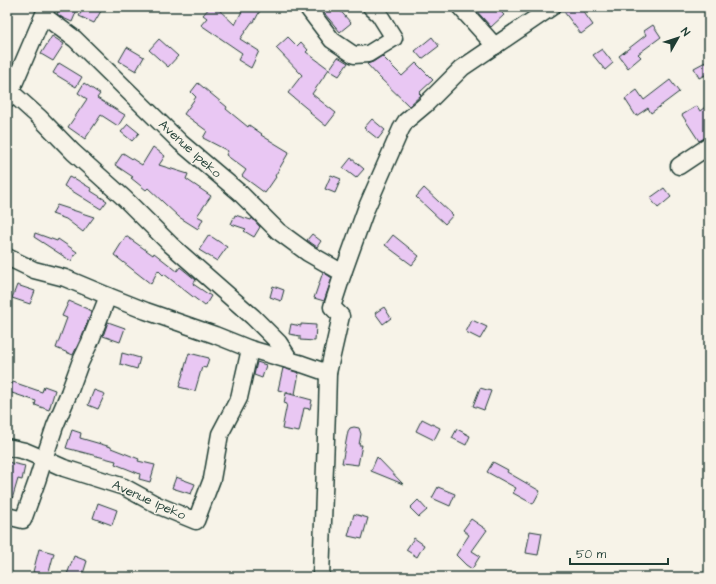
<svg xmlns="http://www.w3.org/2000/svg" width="716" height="584" font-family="'Architects Daughter',sans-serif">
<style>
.building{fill:#e9c7f3;stroke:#1f3d34}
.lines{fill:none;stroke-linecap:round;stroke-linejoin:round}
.street-casing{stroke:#1f3d34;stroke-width:19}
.street{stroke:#f7f3e8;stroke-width:16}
.labels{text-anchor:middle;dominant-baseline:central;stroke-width:3;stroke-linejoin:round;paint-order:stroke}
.street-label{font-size:13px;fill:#1f3d34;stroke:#f7f3e8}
</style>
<rect width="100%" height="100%" fill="#f7f3e8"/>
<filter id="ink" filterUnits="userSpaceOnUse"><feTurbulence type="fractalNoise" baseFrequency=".025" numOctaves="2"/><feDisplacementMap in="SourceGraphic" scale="8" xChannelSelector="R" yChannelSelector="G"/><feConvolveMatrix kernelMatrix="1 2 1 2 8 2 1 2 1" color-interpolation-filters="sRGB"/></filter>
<g filter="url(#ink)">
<g class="building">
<polygon points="60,7 70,7 77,10 72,22 63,18 57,14"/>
<polygon points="84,7 93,7 101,11 94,23 79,16"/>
<polygon points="210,7 216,7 235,25 244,7 262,7 254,22 252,22 240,39 259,51 251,68 238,60 242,53 201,25 207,18 203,15"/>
<polygon points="319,7 337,7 351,23 340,32"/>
<polygon points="473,7 496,7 504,15 491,27"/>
<polygon points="561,7 580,7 593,25 581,34 561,8"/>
<polygon points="653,25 661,37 638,54 641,57 628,68 619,56 646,35 644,31"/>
<polygon points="52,36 64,44 53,61 41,54"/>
<polygon points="288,37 297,46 301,42 308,50 306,52 329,69 312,94 336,113 326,126 310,113 311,112 288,93 302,75 276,48"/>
<polygon points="432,37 439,46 422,59 415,51"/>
<polygon points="159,39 178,56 168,67 149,50"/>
<polygon points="127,47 144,57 136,71 119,61"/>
<polygon points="602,49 613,63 605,70 593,55"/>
<polygon points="382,56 402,76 416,63 433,80 419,93 421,95 409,106 378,76 367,64 373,62"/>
<polygon points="338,57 348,63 339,76 329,70"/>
<polygon points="709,60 709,73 699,78 694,68"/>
<polygon points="59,63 82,77 76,87 53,73"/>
<polygon points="670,80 679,92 651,113 648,108 636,116 625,99 637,90 644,100"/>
<polygon points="84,83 100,94 97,98 125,115 118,126 101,115 85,139 68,127 87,99 78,93"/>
<polygon points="198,83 227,107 226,109 248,127 249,125 262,134 261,135 289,152 275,176 276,177 265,193 242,176 246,170 226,155 228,151 203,138 207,131 184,114 196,97 191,92"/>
<polygon points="709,104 709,136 699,141 682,115 697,106 700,111"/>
<polygon points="372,119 385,130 378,139 364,128"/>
<polygon points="128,124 139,133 132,141 121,132"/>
<polygon points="153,147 165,156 159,165 188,174 186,179 211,196 197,216 203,219 198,229 179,217 148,188 146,190 131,178 133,177 115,165 123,153 142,165"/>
<polygon points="351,158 364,169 356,178 343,168"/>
<polygon points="331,175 341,179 335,193 325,189"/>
<polygon points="69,177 73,179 74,178 92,189 91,191 107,201 101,209 64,186"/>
<polygon points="424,188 453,215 445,224 416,197"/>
<polygon points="664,188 671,197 658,208 650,198"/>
<polygon points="57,205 94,217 83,232 66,219 52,214"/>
<polygon points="235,215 251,220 252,218 260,227 254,237 244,231 246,229 231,224"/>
<polygon points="35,233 57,241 58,239 77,252 71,261 34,237"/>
<polygon points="312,234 321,241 317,247 307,240"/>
<polygon points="209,235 227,247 217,261 199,250"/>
<polygon points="393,235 419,256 412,265 385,245"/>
<polygon points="126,236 153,255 154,253 177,271 180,267 196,280 193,284 211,296 205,306 192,296 164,274 163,275 158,270 151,284 114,255"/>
<polygon points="323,272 332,278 324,301 314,298"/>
<polygon points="17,285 35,291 30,304 12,298"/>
<polygon points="273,286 284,290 281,301 270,297"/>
<polygon points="69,301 92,311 81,338 73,355 56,348 67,318 62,316"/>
<polygon points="384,307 391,318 383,324 375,313"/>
<polygon points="472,320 487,327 480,339 466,332"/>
<polygon points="108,322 125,328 120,342 103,336"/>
<polygon points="291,324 301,326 301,324 316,325 315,341 300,340 300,336 289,334"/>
<polygon points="122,353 140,358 137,369 120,364"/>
<polygon points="189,353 209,358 206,368 202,367 195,391 179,387"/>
<polygon points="257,362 266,365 262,378 254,375"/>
<polygon points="283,368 299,373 295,394 278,390"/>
<polygon points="13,382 42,392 44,386 55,390 49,410 35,405 36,401 9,392"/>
<polygon points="480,388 491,391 484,410 473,406"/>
<polygon points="94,390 105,394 98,409 88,405"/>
<polygon points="286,393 312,400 310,409 304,408 299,432 282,429 287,404 284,403"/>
<polygon points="422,419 440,428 434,440 416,431"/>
<polygon points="354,427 359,428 361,434 359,445 362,445 358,465 342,463 348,431 350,428"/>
<polygon points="457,429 470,436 466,445 452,438"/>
<polygon points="72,430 81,433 80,438 111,447 111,448 139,459 138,461 155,465 150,482 139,479 140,474 115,464 116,461 66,448"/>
<polygon points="377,457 403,484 371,471"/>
<polygon points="7,462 25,466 22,480 18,479 10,506 7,506"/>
<polygon points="493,462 508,470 507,472 540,491 533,504 513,493 516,488 487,472"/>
<polygon points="176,477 195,484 191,494 172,488"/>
<polygon points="438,487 455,494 450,506 432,498"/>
<polygon points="418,500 427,510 419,517 410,508"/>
<polygon points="98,503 117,510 112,525 93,518"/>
<polygon points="354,514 368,518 362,539 348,536"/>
<polygon points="471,519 487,530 472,551 480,556 472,569 466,565 456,555 469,535 463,530"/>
<polygon points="530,531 542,533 538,555 526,553"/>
<polygon points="414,538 424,545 417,557 406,550"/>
<polygon points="39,549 54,553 48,576 33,572"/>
<polygon points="74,556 87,561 82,577 66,577"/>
</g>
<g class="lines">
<defs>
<g id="street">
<polyline points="307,7 332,40 354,55 368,54 394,38 379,14 371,7"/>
<polyline points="460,7 495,46"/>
<polyline points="44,16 75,39 181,143 240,193 278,231 308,253 343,273"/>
<polyline points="11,92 40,118 73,152 124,198 171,245 253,317 279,343 290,360"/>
<polyline points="7,100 47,7"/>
<polyline points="679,166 709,146"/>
<polyline points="7,257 34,270 65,278 108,296 146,311 215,335 250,349 302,364 328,373"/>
<polyline points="108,296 90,342 80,363 69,393 55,426 44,459 64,468 124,487 157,505 196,521 212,479 220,434 239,398 250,349"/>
<polyline points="7,447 25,451 44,459 37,481 23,520 7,516"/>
<polyline points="321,577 327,410 328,373 341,316 332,307 343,273 366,209 401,129 406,121 425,105 462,68 552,7"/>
</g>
</defs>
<use href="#street" class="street-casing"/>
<use href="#street" class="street"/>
</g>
</g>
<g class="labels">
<g class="street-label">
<text transform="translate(190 149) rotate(42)">Avenue Ipeko</text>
<text transform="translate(149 500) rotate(24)">Avenue Ipeko</text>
</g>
</g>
<rect width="716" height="584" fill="none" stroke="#f7f3e8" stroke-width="24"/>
<rect x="12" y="12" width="692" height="560" fill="none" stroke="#1f3d34" stroke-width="1.5" filter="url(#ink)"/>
<g transform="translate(678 38) rotate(51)" stroke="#f7f3e8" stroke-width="3" paint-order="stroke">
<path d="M0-3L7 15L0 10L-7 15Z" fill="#1f3d34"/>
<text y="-6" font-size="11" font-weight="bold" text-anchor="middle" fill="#1f3d34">N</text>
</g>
<path d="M570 558v6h98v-6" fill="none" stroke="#1f3d34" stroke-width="2"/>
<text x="576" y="558" font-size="12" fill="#1f3d34" stroke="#f7f3e8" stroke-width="3" paint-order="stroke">50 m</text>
</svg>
